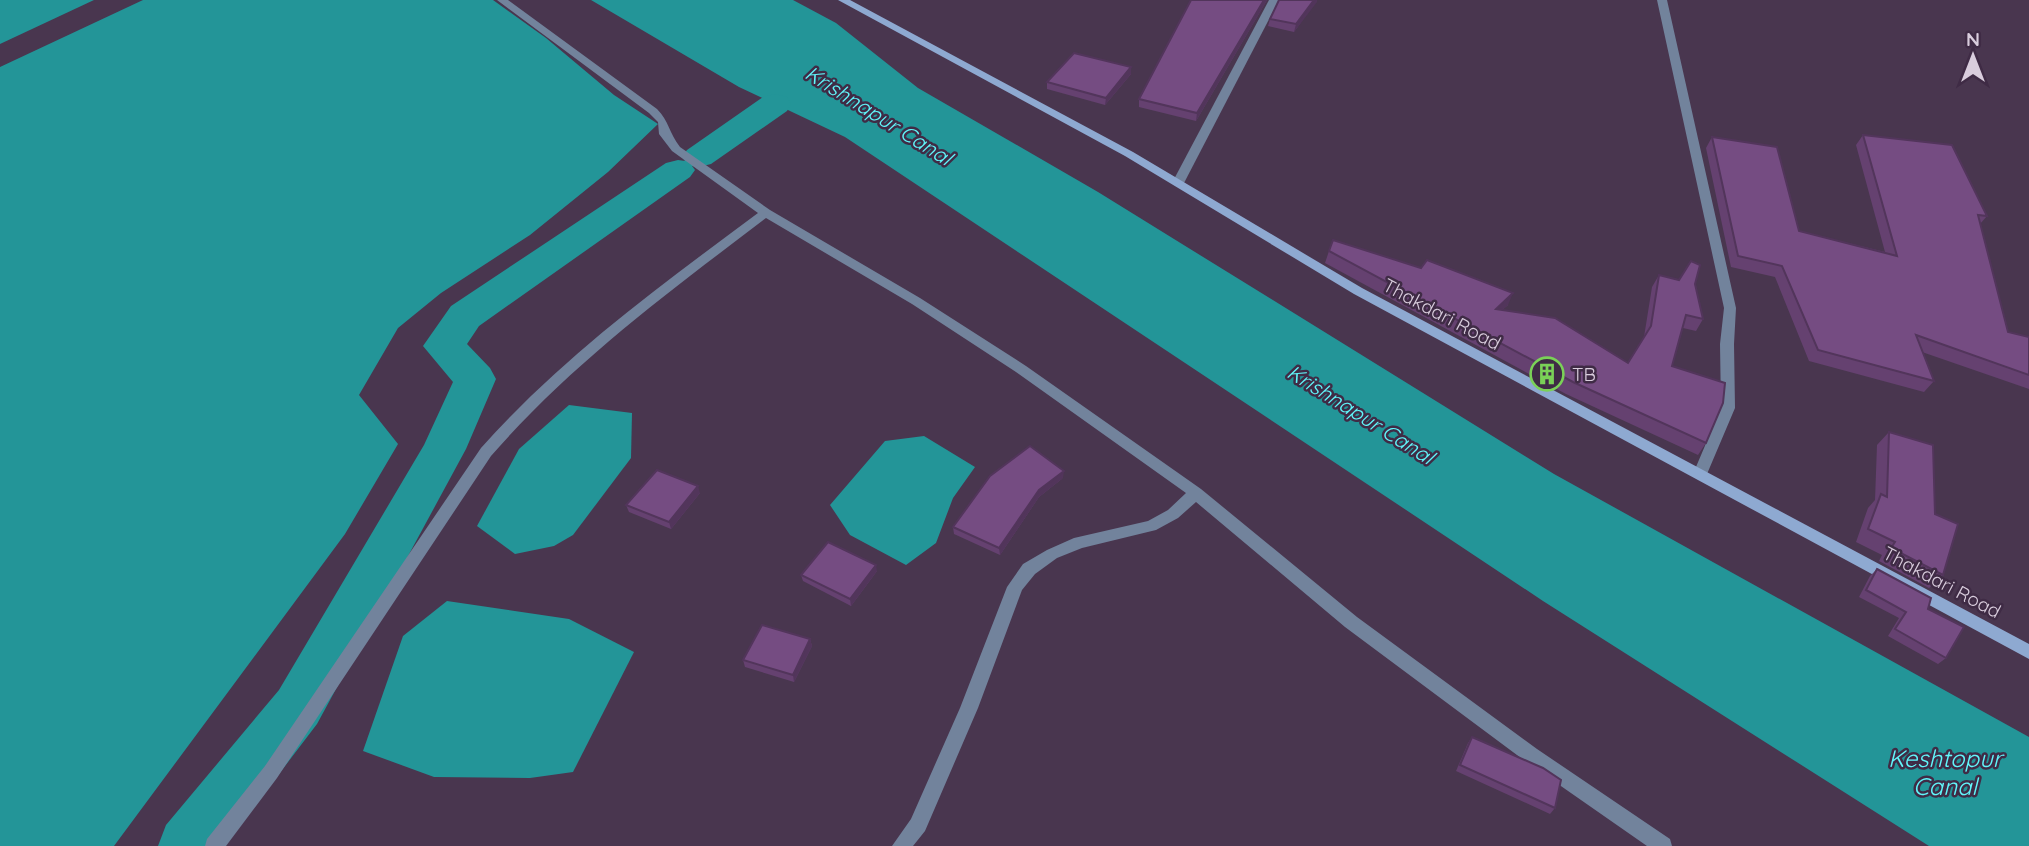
<svg xmlns="http://www.w3.org/2000/svg" width="2029" height="846" font-family="Quicksand,sans-serif">
<style>
.water{fill:#239598}
.lines{fill:none;stroke-linecap:round;stroke-linejoin:round}
.canal{fill:#239598;fill-rule:evenodd}
.street{fill:#72839c;fill-rule:evenodd}
.secondary{fill:#8ea9d1;fill-rule:evenodd}
.wall{fill:#654170}
.shaded-wall{fill:#52355b}
.building{fill:#754c82;stroke:#52355b;stroke-width:2}
.labels{text-anchor:middle;dominant-baseline:central;stroke-width:5;stroke-linejoin:round;paint-order:stroke}
.street-label{font-size:19px;fill:#d9cddd;stroke:#3f2b45}
.poi-label{font-size:19px;fill:#d9cddd;stroke:#3f2b45;text-anchor:start}
.water-label{font-size:21px;font-style:italic;fill:#61f7fb;stroke:#3f2b45}
.near-water-label{font-size:24px;font-style:italic;fill:#61f7fb;stroke:#3f2b45}
</style>
<rect width="100%" height="100%" fill="#49364f"/>
<g class="water">
<polygon points="0,0 94,0 0,44"/>
<polygon points="143,0 493,0 546,38 614,95 658,124 608,172 530,235 441,293 398,328 359,395 398,444 345,534 114,846 0,846 0,67"/>
<polygon points="591,0 793,0 836,23 918,88 1098,192 1554,474 2029,737 2029,846 1929,846 1543,601 845,137 739,87"/>
<polygon points="569,405 632,413 631,458 573,535 554,546 515,554 477,526 519,449"/>
<polygon points="924,436 975,467 953,498 936,543 906,565 850,535 830,505 885,441"/>
<polygon points="447,601 569,619 634,652 573,772 530,778 434,777 363,751 403,636"/>
</g>
<g class="lines">
<polygon class="canal" points="775,94 787,97 791,104 787,111 711,164 699,167 692,166 695,170 690,177 479,326 467,344 490,368 496,379 466,449 317,724 224,846 158,846 166,825 279,690 424,445 453,382 423,346 451,306 666,163 678,160 685,161 682,157 687,150 763,97"/>
<g class="street">
<path d="M 497,0 L 508,0 L 657,109 C 669,121 669,133 680,147 L 770,210 L 920,298 L 1026,366 L 1201,489 L 1357,617 L 1537,749 L 1670,839 L 1672,846 L 1647,846 L 1525,761 L 1345,627 L 1196,502 L 1178,518 L 1156,530 L 1082,548 L 1057,558 L 1035,574 L 1022,590 L 978,708 L 925,831 L 913,846 L 892,846 L 911,819 L 960,708 L 1007,587 L 1023,564 L 1047,550 L 1074,538 L 1148,521 L 1168,510 L 1186,493 L 1016,372 L 912,304 L 766,218 C 669,292 572,363 491,456 L 277,778 L 226,846 L 205,846 L 207,839 L 265,766 L 481,448 C 563,356 660,286 758,213 L 672,151 L 659,134 L 658,122 L 649,113 Z"/>
<polygon points="1269,0 1279,0 1184,183 1178,186 1174,185 1172,183"/>
<polygon points="1657,0 1667,0 1736,308 1734,344 1735,408 1707,474 1705,478 1695,478 1693,474 1721,408 1720,344 1724,308"/>
</g>
<polygon class="secondary" points="838,0 850,0 1133,152 1362,288 2029,644 2029,659 1354,294 1125,156"/>
</g>
<g class="wall">
<polygon points="1191,0 1267,0 1196,121 1139,107 1139,99"/>
<polygon points="1279,0 1317,0 1294,32 1268,26 1270,19"/>
<polygon points="1131,67 1131,74 1105,105 1047,89 1047,82"/>
<polygon points="1863,135 1987,216 1980,224 2008,332 2029,337 2029,389 1922,352 1934,381 1924,392 1809,361 1775,277 1731,267 1706,148 1712,137 1799,231 1885,252 1856,145"/>
<polygon points="1329,251 1508,305 1502,310 1628,363 1644,337 1652,287 1659,275 1695,284 1703,319 1696,331 1683,328 1672,366 1706,443 1698,455 1566,394 1325,263"/>
<polygon points="1889,432 1935,514 1943,575 1929,588 1879,561 1882,555 1856,542 1868,508 1875,500 1877,445"/>
<polygon points="1063,478 1039,497 1000,555 954,534 953,527"/>
<polygon points="700,493 671,529 629,512 626,505"/>
<polygon points="1877,569 1928,609 1946,658 1938,664 1888,636 1899,618 1859,597 1870,576"/>
<polygon points="877,571 851,606 803,581 801,575"/>
<polygon points="810,639 812,646 794,682 745,667 743,660"/>
<polygon points="1472,737 1555,808 1550,814 1456,771 1468,743"/>
</g>
<g class="shaded-wall">
<polygon points="1264,0 1267,0 1196,121 1197,113"/>
<polygon points="1314,0 1317,0 1317,2 1294,32 1296,24"/>
<polygon points="1131,67 1131,74 1105,105 1106,98"/>
<polygon points="1513,293 1508,305 1490,321 1496,309"/>
<polygon points="1064,471 1063,478 1039,497 1000,555 999,548 1039,490"/>
<polygon points="698,486 700,493 671,529 669,522"/>
<polygon points="876,565 877,571 851,606 850,599"/>
<polygon points="810,639 812,646 794,682 793,675"/>
</g>
<g class="building">
<polygon points="1191,0 1264,0 1197,113 1139,99"/>
<polygon points="1279,0 1314,0 1296,24 1270,19"/>
<polygon points="1074,53 1131,67 1106,98 1047,82"/>
<polygon points="1863,135 1952,145 1987,216 1978,215 2008,332 2029,337 2029,375 1916,335 1934,381 1818,350 1782,266 1738,256 1712,137 1777,147 1799,231 1897,256"/>
<polygon points="1333,240 1421,268 1427,260 1513,293 1496,309 1555,318 1628,363 1651,326 1659,275 1679,280 1691,261 1700,265 1695,284 1703,319 1686,315 1672,366 1725,383 1723,403 1706,443 1573,382 1329,251"/>
<polygon points="1889,432 1933,445 1935,514 1958,524 1943,575 1891,548 1895,542 1868,529 1881,494 1887,497"/>
<polygon points="1030,446 1064,471 1039,490 999,548 953,527 990,476"/>
<polygon points="657,470 698,486 669,522 626,505"/>
<polygon points="828,542 876,565 850,599 801,575"/>
<polygon points="1877,569 1931,598 1928,609 1964,627 1946,658 1895,629 1906,612 1866,590"/>
<polygon points="762,625 810,639 793,675 743,660"/>
<polygon points="1472,737 1543,768 1561,780 1555,808 1460,765"/>
</g>
<defs>
<symbol id="building-ring" viewBox="-11 -11 22 22"><circle r="9.5" fill="#3f2b45" stroke="#7ad157" stroke-width="1.5"/><path d="M-4-6H4V6H1V3H-1V6H-4ZM-2.5-4.3h1.7v1.8h-1.7ZM.8-4.3h1.7v1.8H.8ZM-2.5-1h1.7V.8h-1.7ZM.8-1h1.7V.8H.8Z" fill="#7ad157"/></symbol>
</defs>
<g fill-rule="evenodd">
<use href="#building-ring" x="1528" y="355" width="38" height="38"/>
</g>
<g class="labels">
<g class="street-label">
<text transform="translate(1442 314) rotate(28)">Thakdari Road</text>
<text transform="translate(1942 582) rotate(28)">Thakdari Road</text>
</g>
<g class="poi-label">
<text x="1572" y="374">TB</text>
</g>
<g class="water-label">
<text transform="translate(879 115) rotate(32)">Krishnapur Canal</text>
<text transform="translate(1361 414) rotate(32)">Krishnapur Canal</text>
</g>
<g class="near-water-label">
<text x="1945" y="758">Keshtopur<tspan x="1945" dy="28">Canal</tspan></text>
</g>
</g>
<g transform="translate(1973 56)" stroke="#3f2b45" stroke-width="5" paint-order="stroke">
<path d="M0-5L12 26L0 18L-12 26Z" fill="#d9cddd"/>
<text y="-10" font-size="19" font-weight="bold" text-anchor="middle" fill="#d9cddd">N</text>
</g>
</svg>
